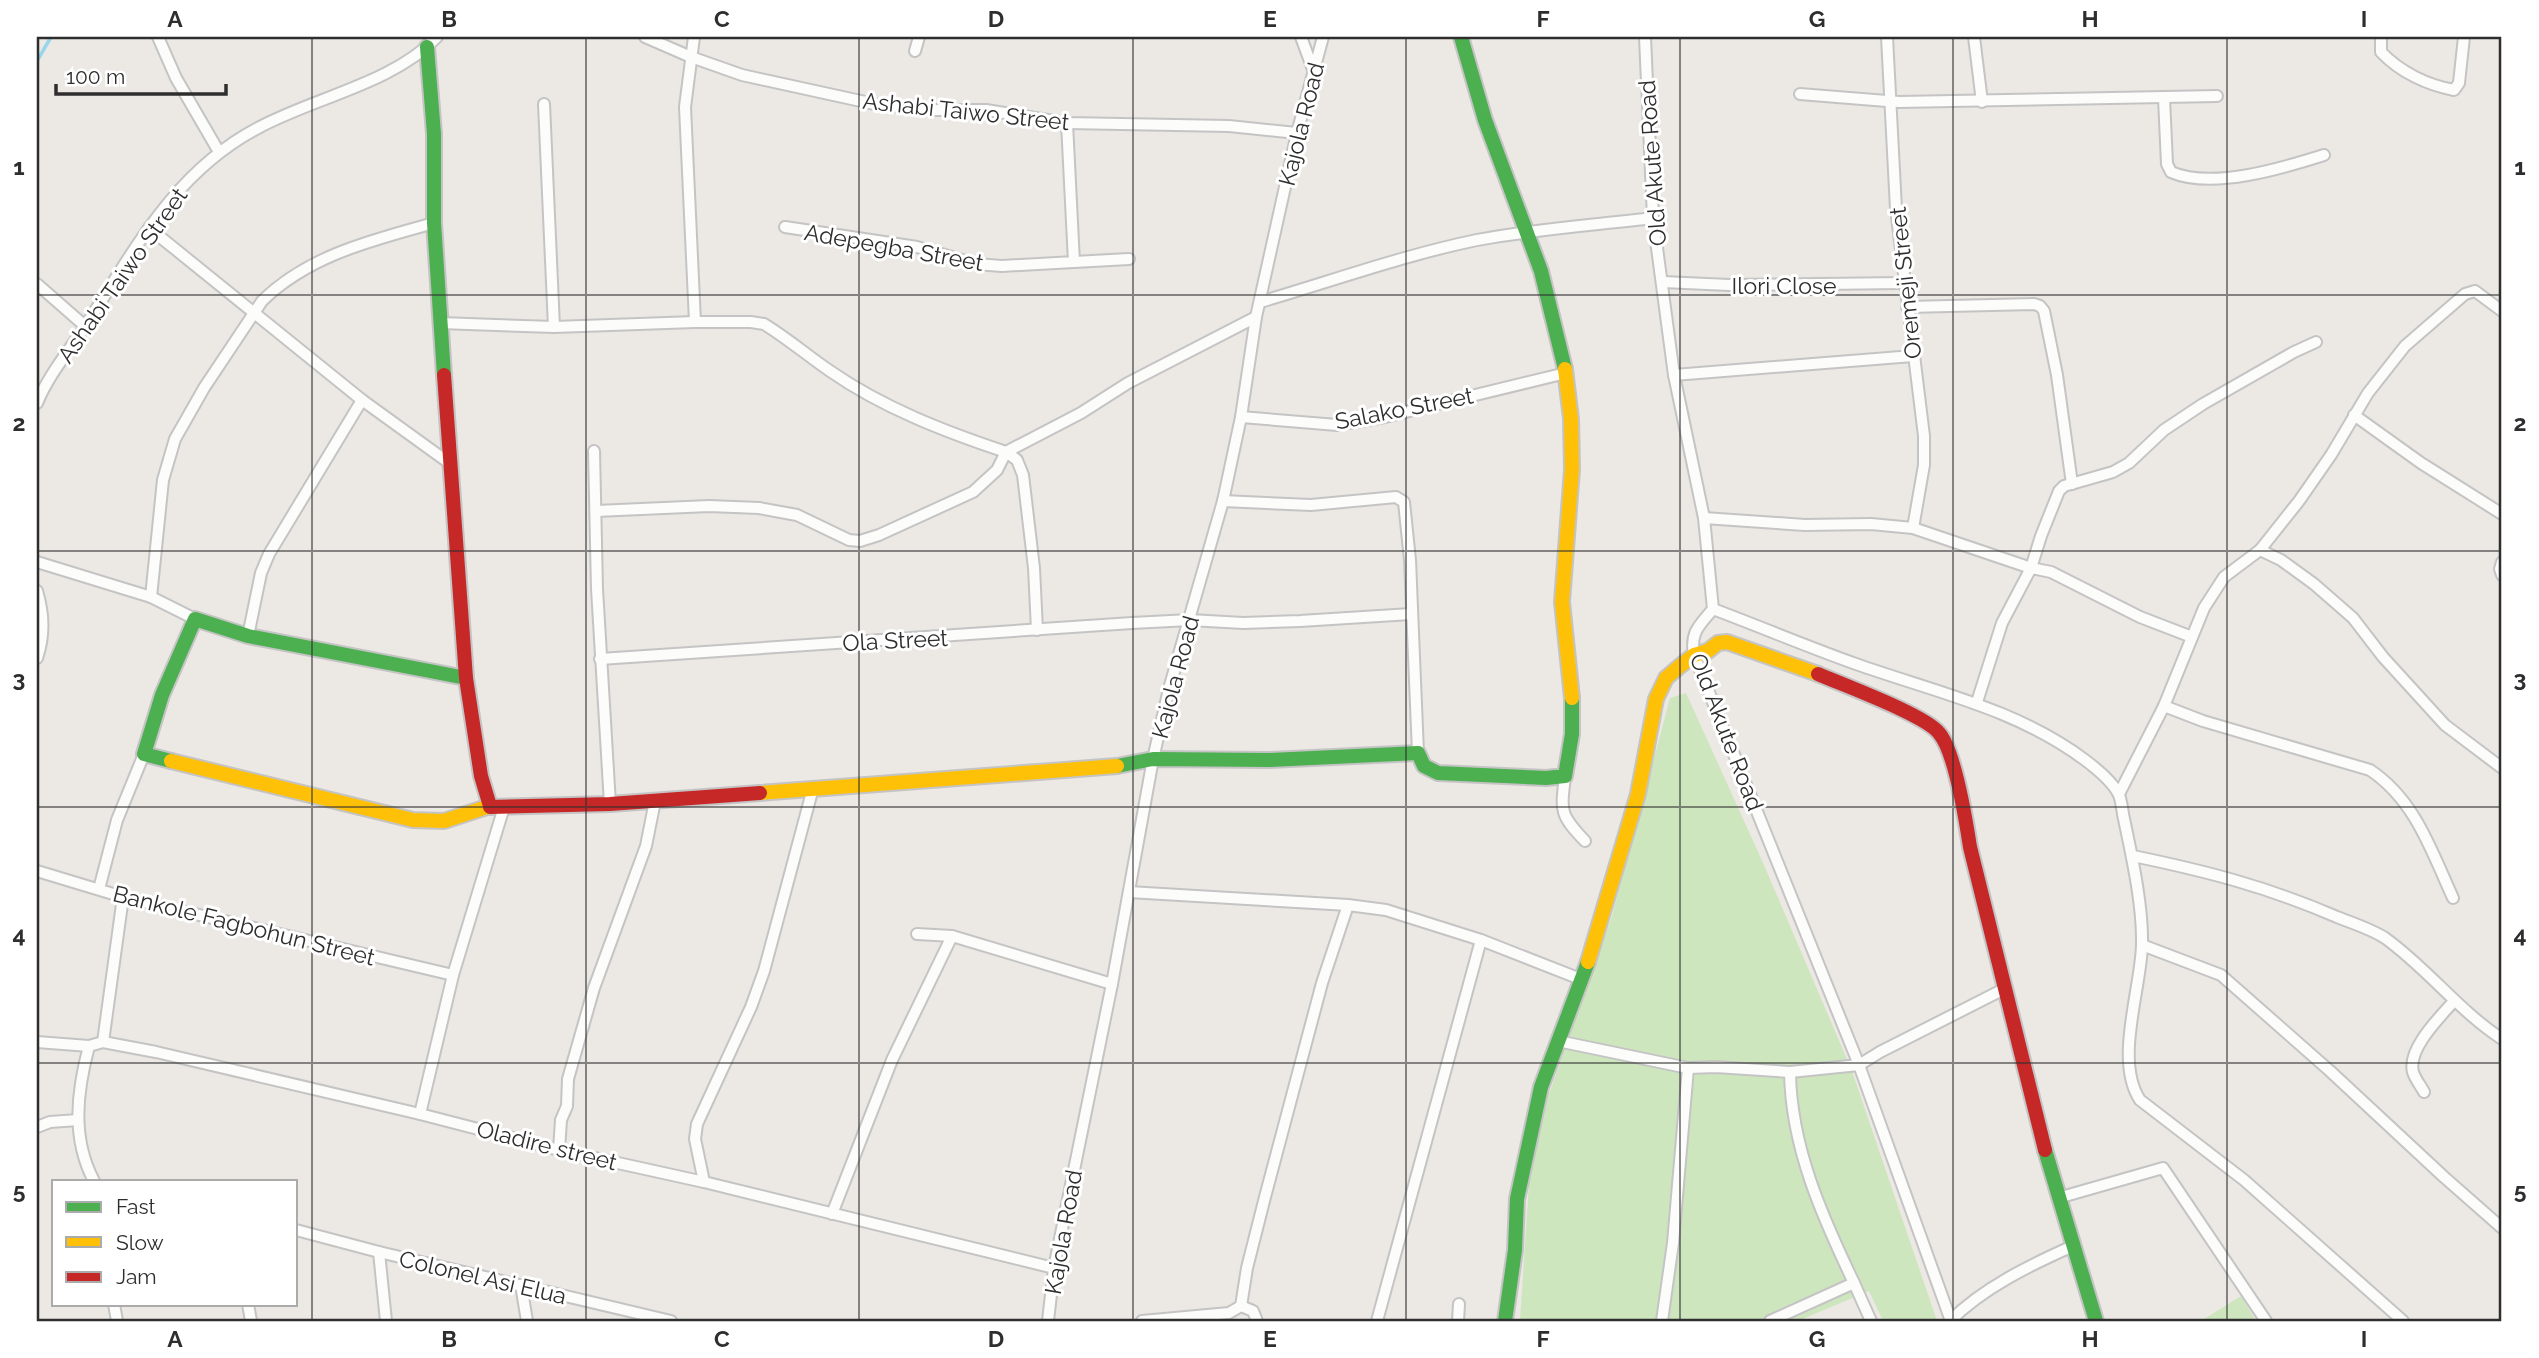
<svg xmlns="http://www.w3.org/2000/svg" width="2539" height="1358" font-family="Raleway,sans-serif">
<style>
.green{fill:#cee6be}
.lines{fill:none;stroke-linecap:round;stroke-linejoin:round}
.stream{stroke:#99d6ec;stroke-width:3.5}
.street-casing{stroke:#c5c4c5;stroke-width:14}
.fast-casing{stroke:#c5c4c5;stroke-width:18}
.slow-casing{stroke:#c5c4c5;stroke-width:18}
.jam-casing{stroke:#c5c4c5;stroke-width:18}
.street{stroke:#fcfcfb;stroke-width:10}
.fast{stroke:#4caf50;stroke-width:14}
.slow{stroke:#ffc107;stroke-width:14}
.jam{stroke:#c62828;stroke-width:14}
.grid{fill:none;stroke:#2e2e2e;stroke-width:2;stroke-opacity:0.55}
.labels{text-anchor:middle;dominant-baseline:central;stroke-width:6;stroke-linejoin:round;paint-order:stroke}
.street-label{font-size:23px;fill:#2e2e2e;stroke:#fff}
.neatline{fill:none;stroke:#2e2e2e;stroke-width:2.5}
.grid-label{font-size:23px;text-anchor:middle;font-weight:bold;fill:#2e2e2e}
</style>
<rect width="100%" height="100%" fill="#ece8e4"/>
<g class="green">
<polygon points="1686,693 1764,865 1852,1071 1937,1321 1883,1321 1869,1291 1798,1321 1520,1321 1529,1183 1549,1094 1612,916 1670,698"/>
<polygon points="2241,1296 2256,1321 2201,1321"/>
</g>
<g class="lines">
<polyline class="stream" points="37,61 51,37"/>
<defs>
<g id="street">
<polyline points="158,37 176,78 219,152"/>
<polyline points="645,37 691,57 742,75 879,105 930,110 986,110 1067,123 1229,126 1297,133"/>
<polyline points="694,37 685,107 695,322"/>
<polyline points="1301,37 1314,72"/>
<path d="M 1645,37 L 1653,218 L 1674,375 L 1704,518 L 1713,609 C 1699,626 1690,632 1694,655 L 1859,1065 L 1951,1321"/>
<polyline points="1887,37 1896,209 1924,436 1924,465 1913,528"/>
<polyline points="1974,37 1982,102"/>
<path d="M 2381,37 L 2381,52 C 2400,72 2427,85 2454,90 L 2459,83 L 2464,37"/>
<polyline points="915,51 919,37"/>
<polyline points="1800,94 1899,102 2217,96"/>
<path d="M 2164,98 L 2167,164 L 2171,172 C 2212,190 2283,168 2324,155"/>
<polyline points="544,104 554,327"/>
<polyline points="785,227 917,247 976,264 1002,266 1074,262 1067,123"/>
<polyline points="149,228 362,400"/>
<polyline points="1074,262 1129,259"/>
<polyline points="1663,282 1729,285 1904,283"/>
<polyline points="37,284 85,326"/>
<path d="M 1260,302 C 1332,281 1404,255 1477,240 C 1535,229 1594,225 1653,218"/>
<polyline points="1907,307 2034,304 2040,306 2044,311 2057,375 2072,484"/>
<path d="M 440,323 L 554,327 L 695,322 L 751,322 L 764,324 C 787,338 808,356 830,371 C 883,408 946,432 1006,452 L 1081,413 L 1128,383 L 1256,317"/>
<polyline points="1674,375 1913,356"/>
<path d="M 37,403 C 49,374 71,348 88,322 C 136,247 176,171 258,128 C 315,97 392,84 437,37"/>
<polyline points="2354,415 2421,463 2502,514"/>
<polyline points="1241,417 1337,425 1385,417 1566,373"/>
<polyline points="594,451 597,589 610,804"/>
<polyline points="1223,501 1311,505 1396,497 1404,502 1410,560 1418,753"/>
<polyline points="596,511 709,506 759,508 797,515 849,540 860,541 879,535 973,492 997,470 1006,452 1017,460 1023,475 1034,568 1037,630"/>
<polyline points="1704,518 1805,525 1871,524 1913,528 2031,568 2041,536 2059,491 2064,486 2113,472 2129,463 2164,430 2203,404 2294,352 2316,342"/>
<polyline points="2260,550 2299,501 2331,455 2368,393 2405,346 2465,294 2475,291 2502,311"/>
<polyline points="37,562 151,597 195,619"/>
<polyline points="2502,562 2500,569 2502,575"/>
<path d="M 37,591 C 44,614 45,635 37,658"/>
<path d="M 151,597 L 163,480 L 175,439 L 204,388 L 262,301 C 309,255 373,240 434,223"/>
<path d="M 1713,609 C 1761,627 1808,647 1856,664 C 1935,692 2017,709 2085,760 C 2097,769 2111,780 2118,793 C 2122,800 2122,811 2124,819 C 2132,857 2143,906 2142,945 C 2141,989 2114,1061 2140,1100 L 2244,1180 L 2403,1321"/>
<polyline points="248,636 261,573 269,554 362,400 452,465"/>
<polyline points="600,659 1132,623 1190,620 1243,623 1300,621 1411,614"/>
<polyline points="1977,702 2002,623 2031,568 2051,572 2140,617 2192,637"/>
<path d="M 2164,706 L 2203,721 L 2370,770 C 2415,800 2431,850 2453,898"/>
<path d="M 1565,776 C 1561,811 1559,814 1585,841"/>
<polyline points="2119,794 2164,706 2204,608 2224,577 2260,550 2281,560 2314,584 2353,618 2383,657 2445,725 2502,768"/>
<path d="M 2133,856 C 2206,871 2268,887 2337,917 C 2352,923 2371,929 2385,938 C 2427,968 2459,1011 2502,1039"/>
<polyline points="37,871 123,897 453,975"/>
<polyline points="99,889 117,820 144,754"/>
<polyline points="1129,892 1348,905 1386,910 1481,940 1583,980"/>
<polyline points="917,934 952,936 1112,984"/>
<polyline points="2142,945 2221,975 2330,1071 2444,1177 2502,1228"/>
<path d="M 1558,1041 L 1688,1068 L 1716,1067 L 1790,1072 C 1791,1147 1822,1216 1854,1283"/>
<polyline points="37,1042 89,1046 103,1042 156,1052 420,1114 559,1150 704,1182 1054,1268"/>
<polyline points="103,1042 123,897"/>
<path d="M 89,1046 C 77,1091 71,1138 94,1181"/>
<polyline points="1790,1072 1859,1065 1880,1052 2006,988"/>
<path d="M 2424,1092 C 2421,1086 2415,1079 2413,1072 C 2407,1049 2440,1017 2454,1001"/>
<polyline points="420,1114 453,975 504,807"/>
<polyline points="37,1127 50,1122 78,1120"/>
<polyline points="559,1150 561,1120 567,1106 568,1079 594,988 646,846 655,801"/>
<polyline points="704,1182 695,1139 697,1124 751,1007 764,971 813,788"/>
<polyline points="2058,1198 2163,1168 2266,1321"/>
<polyline points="832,1214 892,1060 952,936"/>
<polyline points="296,1230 379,1252 671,1321"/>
<polyline points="379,1252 386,1321"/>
<polyline points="521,1285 527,1321"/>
<polyline points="114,1304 117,1321"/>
<polyline points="248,1304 251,1321"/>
<polyline points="1241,1306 1247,1268 1265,1197 1322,983 1348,905"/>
<polyline points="1048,1321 1054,1268 1112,984 1153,759 1169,689 1223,501 1241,417 1256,317 1297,133 1323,37"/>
<polyline points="1142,1321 1229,1313 1241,1306 1253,1311 1257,1321"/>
<polyline points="1377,1321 1481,940"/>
<polyline points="1458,1321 1459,1304"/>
<polyline points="1662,1321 1673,1243 1688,1068"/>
<polyline points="1770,1321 1854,1283 1871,1321"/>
<path d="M 1950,1321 C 1983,1288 2030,1265 2073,1246"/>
</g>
<g id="fast">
<polyline points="1461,37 1485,120 1541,271 1565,369"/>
<polyline points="427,47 434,134 434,223 444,375"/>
<polyline points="171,761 144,754 162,695 195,619 248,636 466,678"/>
<polyline points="1117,766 1153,759 1269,760 1418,753 1424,766 1438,773 1546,778 1565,776 1572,734 1572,698"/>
<polyline points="2045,1150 2096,1321"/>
<polyline points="1505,1321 1515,1250 1517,1199 1541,1087 1588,962"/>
</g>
<g id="slow">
<polyline points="1565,369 1571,419 1572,469 1562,602 1572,698"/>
<polyline points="171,761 413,820 444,821 490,806"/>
<polyline points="760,793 1117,766"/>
<polyline points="1588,962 1638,794 1656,699 1666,678 1680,666 1694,655 1708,651 1718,643 1727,642 1818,674"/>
</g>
<g id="jam">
<polyline points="444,375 466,678 481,776 490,806"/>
<path d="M 1818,674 C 1843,685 1925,715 1939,733 C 1955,751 1966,821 1970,847 L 2045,1150"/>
<polyline points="490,807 610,804 760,793"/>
</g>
</defs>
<use href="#street" class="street-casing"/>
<use href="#fast" class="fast-casing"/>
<use href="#slow" class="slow-casing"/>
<use href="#jam" class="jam-casing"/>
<use href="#street" class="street"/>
<use href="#fast" class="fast"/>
<use href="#slow" class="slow"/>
<use href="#jam" class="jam"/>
</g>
<path class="grid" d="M 312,37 L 312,1321M 586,37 L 586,1321M 859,37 L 859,1321M 1133,37 L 1133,1321M 1406,37 L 1406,1321M 1680,37 L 1680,1321M 1953,37 L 1953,1321M 2227,37 L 2227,1321M 37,295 L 2502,295M 37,551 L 2502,551M 37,807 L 2502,807M 37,1063 L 2502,1063"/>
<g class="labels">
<g class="street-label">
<text transform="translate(966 111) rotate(6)">Ashabi Taiwo Street</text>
<text transform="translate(1301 124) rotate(-76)">Kajola Road</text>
<text transform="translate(1652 163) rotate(-94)">Old Akute Road</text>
<text transform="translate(894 247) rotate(10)">Adepegba Street</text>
<text transform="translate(122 275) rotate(-55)">Ashabi Taiwo Street</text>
<text transform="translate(1905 283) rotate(-96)">Oremeji Street</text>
<text x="1784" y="285">Ilori Close</text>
<text transform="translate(1404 408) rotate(-11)">Salako Street</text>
<text transform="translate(895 640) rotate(-3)">Ola Street</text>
<text transform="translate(1175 677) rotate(-75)">Kajola Road</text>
<text transform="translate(1727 732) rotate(69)">Old Akute Road</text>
<text transform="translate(244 925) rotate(14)">Bankole Fagbohun Street</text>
<text transform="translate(547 1145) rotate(14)">Oladire street</text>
<text transform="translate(1063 1232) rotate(-80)">Kajola Road</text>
<text transform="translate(483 1277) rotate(13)">Colonel Asi Elua</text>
</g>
</g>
<rect width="2539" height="1358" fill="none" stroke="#ffffff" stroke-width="77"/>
<rect x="52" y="1180" width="245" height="126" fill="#ffffff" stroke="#ababab" stroke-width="2"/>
<rect x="66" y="1202" width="35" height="10" fill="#4caf50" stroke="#ababab" stroke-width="2"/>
<text x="116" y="1214" font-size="21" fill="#2e2e2e">Fast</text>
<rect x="66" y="1237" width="35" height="10" fill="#ffc107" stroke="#ababab" stroke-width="2"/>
<text x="116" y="1250" font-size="21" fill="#2e2e2e">Slow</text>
<rect x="66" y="1272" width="35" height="10" fill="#c62828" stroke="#ababab" stroke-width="2"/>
<text x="116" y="1284" font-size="21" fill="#2e2e2e">Jam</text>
<path d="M56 84v10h170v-10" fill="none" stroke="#2e2e2e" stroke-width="3.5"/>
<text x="66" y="84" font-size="21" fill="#2e2e2e" stroke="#ffffff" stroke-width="5" paint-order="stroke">100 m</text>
<rect x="38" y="38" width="2462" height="1282" class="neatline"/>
<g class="grid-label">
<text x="175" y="27">A</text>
<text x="449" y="27">B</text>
<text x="722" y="27">C</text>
<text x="996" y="27">D</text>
<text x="1270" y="27">E</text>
<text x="1543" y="27">F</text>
<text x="1817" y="27">G</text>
<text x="2090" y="27">H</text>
<text x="2364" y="27">I</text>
<text x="19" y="175">1</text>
<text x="2520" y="175">1</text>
<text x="19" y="431">2</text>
<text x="2520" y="431">2</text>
<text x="19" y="687">3</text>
<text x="2520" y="687">3</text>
<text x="19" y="943">4</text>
<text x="2520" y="943">4</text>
<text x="19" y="1199">5</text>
<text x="2520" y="1199">5</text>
<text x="175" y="1347">A</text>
<text x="449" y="1347">B</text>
<text x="722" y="1347">C</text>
<text x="996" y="1347">D</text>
<text x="1270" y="1347">E</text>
<text x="1543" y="1347">F</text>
<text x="1817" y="1347">G</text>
<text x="2090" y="1347">H</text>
<text x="2364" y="1347">I</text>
</g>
</svg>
